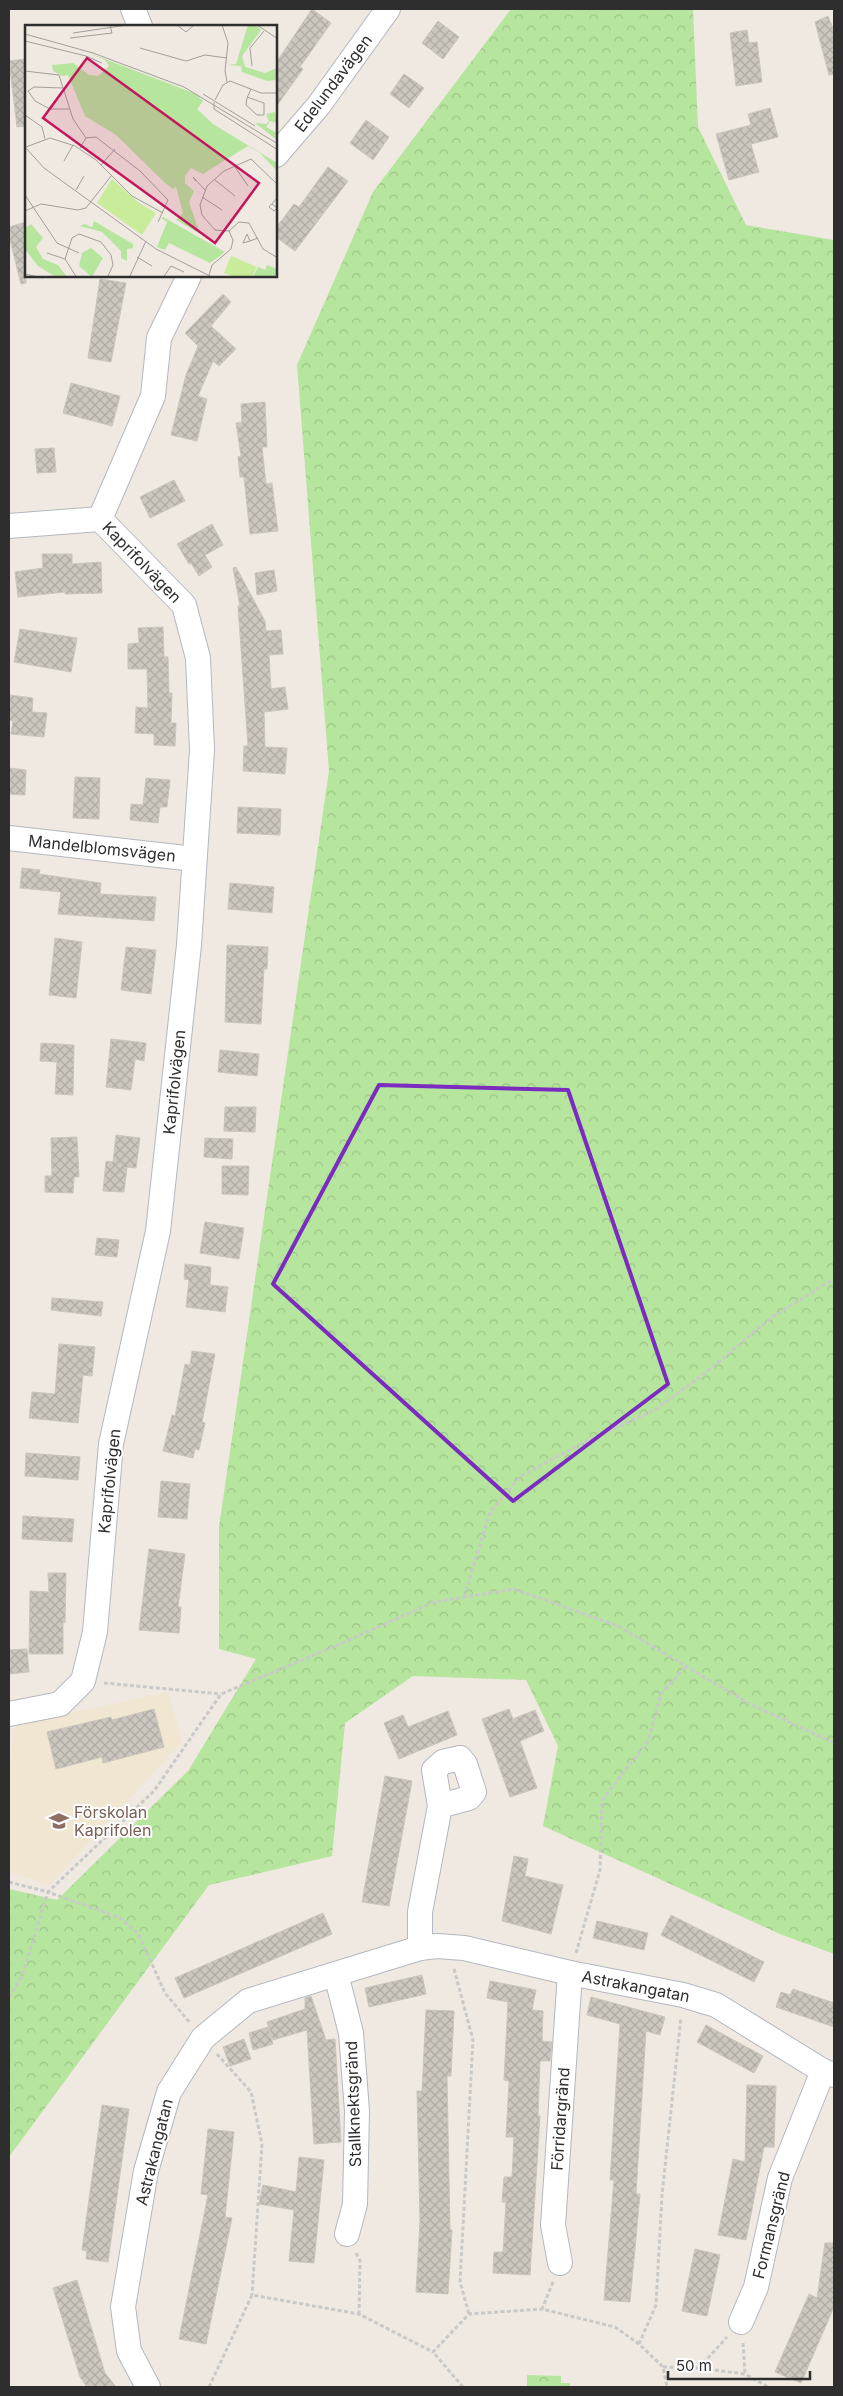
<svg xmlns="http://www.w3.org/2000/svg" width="843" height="2396" font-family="Inter,sans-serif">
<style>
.education{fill:#f0e6d1}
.forest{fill:url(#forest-crowns)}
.building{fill:url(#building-cross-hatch);stroke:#cbc5ba}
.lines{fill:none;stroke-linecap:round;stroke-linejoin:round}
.minor-casing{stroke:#b4b7c1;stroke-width:26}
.path{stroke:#c9c9c9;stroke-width:3;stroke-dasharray:4 2.5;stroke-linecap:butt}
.minor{stroke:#fff;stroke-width:24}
.marked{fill:none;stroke:#7b2cbf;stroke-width:4;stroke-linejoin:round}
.labels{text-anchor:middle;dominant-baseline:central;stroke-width:4;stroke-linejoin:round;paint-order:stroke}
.street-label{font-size:16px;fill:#2e2e2e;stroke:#fff}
.education-label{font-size:16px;fill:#785e54;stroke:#fff;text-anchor:start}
.inset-road{fill:none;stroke:#a29e99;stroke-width:1}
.view{fill:#c2185b;fill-opacity:0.15;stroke:#c2185b;stroke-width:2.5}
.inset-edge{fill:none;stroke:#2e2e2e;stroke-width:2.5}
</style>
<defs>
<pattern id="forest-crowns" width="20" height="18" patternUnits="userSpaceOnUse" patternTransform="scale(1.25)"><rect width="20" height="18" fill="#b6e59e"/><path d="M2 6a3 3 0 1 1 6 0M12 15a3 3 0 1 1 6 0" fill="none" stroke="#9dc588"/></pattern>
<pattern id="building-cross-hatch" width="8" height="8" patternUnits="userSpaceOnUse" patternTransform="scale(1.25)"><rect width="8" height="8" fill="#cbc7bf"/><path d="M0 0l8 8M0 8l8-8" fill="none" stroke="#afaba4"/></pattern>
</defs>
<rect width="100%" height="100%" fill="#efe9e1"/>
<polygon class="education" points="168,1692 182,1742 49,1885 9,1872 9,1771 15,1725"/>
<g class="forest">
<polygon points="511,9 693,9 698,127 746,225 834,240 834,1954 780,1934 543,1826 558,1746 526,1680 413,1676 345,1723 332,1856 209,1885 9,2157 9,1889 57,1900 188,1771 256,1659 219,1649 219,1527 329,771 297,365 373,192"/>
<polygon points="527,2375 561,2376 561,2383 570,2383 570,2387 527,2387"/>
</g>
<g class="building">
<polygon points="312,9 331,23 300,67 303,69 276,107 276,63"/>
<polygon points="828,16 834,31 834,74 829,75 815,22"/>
<polygon points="438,21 459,37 443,59 422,43"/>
<polygon points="747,30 749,43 757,42 762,82 736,86 730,33"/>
<polygon points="26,59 26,126 17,127 9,61"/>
<polygon points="404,74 424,88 409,108 390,94"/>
<polygon points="770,108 778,137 751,144 759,172 729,180 716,134 751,125 748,114"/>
<polygon points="366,120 389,137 373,160 350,143"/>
<polygon points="328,167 348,181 295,251 276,237 276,228 294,204 299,207"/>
<polygon points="26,222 26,283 21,284 9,236 9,227"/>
<polygon points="100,279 126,283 111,362 88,358"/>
<polygon points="223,294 231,302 211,326 236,349 219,366 213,361 198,396 207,399 197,441 171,435 186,375 198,346 185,333"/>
<polygon points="71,383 120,396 112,426 63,413"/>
<polygon points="265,402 267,447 262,447 266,484 272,483 278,531 250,534 244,477 240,477 238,457 241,456 236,423 242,422 241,404"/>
<polygon points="54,448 56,472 37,473 35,449"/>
<polygon points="174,480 185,501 150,518 140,497"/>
<polygon points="212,524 223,545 205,555 212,567 199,576 191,563 189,564 177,544"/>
<polygon points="42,554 72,554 72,564 101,562 102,593 65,594 65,592 18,597 15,572 43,568"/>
<polygon points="236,567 265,621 266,631 281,630 283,654 269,655 271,689 285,687 288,709 264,712 265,747 287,748 285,774 243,771 244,746 248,746 238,606 240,606 233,568"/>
<polygon points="274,570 277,591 257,595 255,573"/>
<polygon points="163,627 164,657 168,657 169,693 172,693 171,723 176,723 175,746 154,745 154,734 135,733 136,707 148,708 147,669 128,669 128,644 139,643 138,628"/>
<polygon points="20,629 77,638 71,672 14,662"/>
<polygon points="9,695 33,698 32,712 47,713 44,737 11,734 13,721 9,720"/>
<polygon points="9,768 26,770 25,795 9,794"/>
<polygon points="75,777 100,778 99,819 73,818"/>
<polygon points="146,778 170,780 167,807 160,807 158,823 130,820 131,804 143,805"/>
<polygon points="238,807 281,809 280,835 237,833"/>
<polygon points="22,868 40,870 39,874 101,883 100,894 156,897 154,921 58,914 61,892 20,888"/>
<polygon points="230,883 274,887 272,913 228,909"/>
<polygon points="55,938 82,942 76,998 49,995"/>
<polygon points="227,945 268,947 267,969 264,969 261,1024 225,1022"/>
<polygon points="126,947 156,950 151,994 121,990"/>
<polygon points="111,1039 146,1043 144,1061 135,1059 131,1090 106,1087"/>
<polygon points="41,1043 74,1045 73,1095 55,1094 57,1062 40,1061"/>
<polygon points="220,1050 259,1054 257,1076 218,1072"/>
<polygon points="225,1107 256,1107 255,1132 224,1131"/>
<polygon points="116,1135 140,1138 136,1168 127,1167 124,1192 103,1191 106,1161 113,1162"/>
<polygon points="77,1137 79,1177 74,1177 73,1193 45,1192 45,1176 52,1176 51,1138"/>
<polygon points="205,1138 233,1139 232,1159 204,1157"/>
<polygon points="222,1166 249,1166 248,1195 222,1194"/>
<polygon points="205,1222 244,1228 239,1259 200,1253"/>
<polygon points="97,1238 119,1240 117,1257 95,1255"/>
<polygon points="185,1264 211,1267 210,1285 228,1287 225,1312 186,1307 189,1280 184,1279"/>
<polygon points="52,1298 103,1302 101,1316 51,1310"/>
<polygon points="59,1344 95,1347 92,1376 83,1375 78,1423 29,1418 32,1392 55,1394"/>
<polygon points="192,1351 215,1354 202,1422 205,1423 199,1450 195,1449 193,1458 163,1451 172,1415 175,1416 185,1364 190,1365"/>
<polygon points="26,1453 80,1457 78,1480 25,1476"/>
<polygon points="161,1481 190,1484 187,1519 158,1517"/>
<polygon points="23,1516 74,1519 72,1542 22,1539"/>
<polygon points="149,1549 185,1554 178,1607 181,1607 179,1633 139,1630"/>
<polygon points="48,1573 66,1573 65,1623 63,1622 63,1654 29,1654 30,1591 49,1592"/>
<polygon points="27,1649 29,1672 9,1674 9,1650"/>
<polygon points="154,1709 164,1747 103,1763 102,1757 56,1769 47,1732 111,1717 112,1720"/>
<polygon points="509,1709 513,1719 535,1710 544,1731 520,1741 537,1788 510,1797 482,1719"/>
<polygon points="448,1711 457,1735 399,1759 384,1723 403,1715 408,1727"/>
<polygon points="385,1776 412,1781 389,1906 362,1902"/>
<polygon points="514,1856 528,1859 525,1876 563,1885 551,1934 502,1921"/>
<polygon points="323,1913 332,1934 184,1998 175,1978"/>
<polygon points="671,1915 764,1962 754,1982 661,1935"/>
<polygon points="597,1921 648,1933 644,1950 593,1938"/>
<polygon points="422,1975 426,1994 369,2007 365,1988"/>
<polygon points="490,1981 536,1990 532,2010 543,2011 542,2041 552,2042 550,2061 540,2061 538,2116 540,2116 530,2275 493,2273 494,2252 503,2252 506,2202 502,2202 504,2177 512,2177 514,2137 506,2137 509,2081 504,2080 508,2002 487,1998"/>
<polygon points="793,1989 834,2003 834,2027 776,2007 781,1992 790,1995"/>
<polygon points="311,1996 326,2040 335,2039 341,2142 314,2144 307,2030 273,2040 267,2022 305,2009 305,1998"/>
<polygon points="591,1997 665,2017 660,2035 646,2031 636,2194 640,2194 630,2302 604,2300 614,2180 610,2180 620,2024 587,2015"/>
<polygon points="426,2010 454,2011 451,2076 447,2076 450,2230 452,2230 448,2294 416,2292 420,2221 417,2091 422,2091"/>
<polygon points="706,2025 763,2056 754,2073 697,2042"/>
<polygon points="268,2027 273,2044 253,2050 249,2033"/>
<polygon points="244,2039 251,2059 230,2066 223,2047"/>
<polygon points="747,2085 776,2086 774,2147 764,2147 746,2240 718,2235 733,2159 745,2162"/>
<polygon points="102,2105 129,2109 108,2262 86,2259 87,2251 82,2250"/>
<polygon points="208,2129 234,2132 225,2217 232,2218 206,2344 179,2339 208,2195 201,2194"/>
<polygon points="299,2157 324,2160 314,2263 289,2261 294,2210 259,2204 263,2185 296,2192"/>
<polygon points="825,2243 834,2243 834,2307 801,2383 775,2372 809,2294 817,2298"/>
<polygon points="695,2249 720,2255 707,2316 682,2311"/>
<polygon points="77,2280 105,2373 116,2387 87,2387 80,2377 53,2288"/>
</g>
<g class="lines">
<defs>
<g id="minor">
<polyline points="133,9 140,26"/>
<polyline points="276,155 319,105 388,9"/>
<polyline points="100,519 153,396 159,338 189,276"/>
<polyline points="9,526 100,519 184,605 198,658 202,750 189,945 158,1231 111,1444 95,1632 83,1681 60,1704 9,1714"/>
<polyline points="9,838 194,859"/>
<polyline points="420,1948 420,1912 440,1806 434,1770 443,1762 460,1758 465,1764 474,1792 469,1798 440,1806"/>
<polyline points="336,1974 351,2033 357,2111 355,2204 347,2234"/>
<polyline points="560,2263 553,2225 570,1973"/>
<polyline points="741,2322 756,2287 780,2178 823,2071"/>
<polyline points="148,2387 129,2351 123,2307 146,2171 169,2092 203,2038 248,2001 420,1948 437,1946 464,1948 570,1973 683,1995 716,2005 823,2071 834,2075"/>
</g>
</defs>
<use href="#minor" class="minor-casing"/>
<g class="path">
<polyline points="464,1597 490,1512 521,1476 575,1447 656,1409 704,1374 772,1317 834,1279"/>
<polyline points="104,1683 221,1694"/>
<polyline points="9,1882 48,1892 154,1791 221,1694 333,1647 434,1602 514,1589 618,1626 748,1703 834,1743"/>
<polyline points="576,1953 600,1870 602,1800 648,1741 661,1694 686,1666"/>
<polyline points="454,1969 473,2040 460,2282 469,2314"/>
<polyline points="9,1997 22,1976 48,1892 120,1918 138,1933 165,1993 190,2023"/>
<polyline points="217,2054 251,2092 262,2144 252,2295"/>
<polyline points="356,2253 360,2260 359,2314"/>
<polyline points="553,2282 542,2309 615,2327 639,2344 663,2367 667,2387"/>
<polyline points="743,2343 745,2374"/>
<polyline points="639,2344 656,2305 662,2195 681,2017"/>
<polyline points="663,2367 699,2368 745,2374 768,2387"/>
<polyline points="699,2368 727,2337"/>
<polyline points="209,2387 252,2295 359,2314 433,2352"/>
<polyline points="463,2387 433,2352 469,2314 542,2309"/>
</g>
<use href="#minor" class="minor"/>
</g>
<path class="marked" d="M 379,1085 L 568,1090 L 668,1384 L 513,1501 L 273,1284 Z"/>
<defs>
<symbol id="school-bare" viewBox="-9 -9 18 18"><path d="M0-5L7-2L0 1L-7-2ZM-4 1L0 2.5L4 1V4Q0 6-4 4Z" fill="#8d6e63" stroke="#fff" stroke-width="2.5" paint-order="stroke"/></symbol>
</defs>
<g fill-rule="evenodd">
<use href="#school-bare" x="45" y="1807" width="28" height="28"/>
</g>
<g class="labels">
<g class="street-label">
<text transform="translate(333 83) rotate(-53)">Edelundavägen</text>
<text transform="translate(142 562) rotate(46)">Kaprifolvägen</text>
<text transform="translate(102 848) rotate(6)">Mandelblomsvägen</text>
<text transform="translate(174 1082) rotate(-84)">Kaprifolvägen</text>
<text transform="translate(109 1481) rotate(-84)">Kaprifolvägen</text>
<text transform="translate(636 1986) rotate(11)">Astrakangatan</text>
<text transform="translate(353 2104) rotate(-92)">Stallknektsgränd</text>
<text transform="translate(560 2119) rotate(-86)">Förridargränd</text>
<text transform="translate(154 2152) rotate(-76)">Astrakangatan</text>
<text transform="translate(771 2225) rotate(-76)">Formansgränd</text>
</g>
<g class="education-label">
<text x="74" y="1812">Förskolan<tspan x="74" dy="18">Kaprifolen</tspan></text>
</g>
</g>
<g transform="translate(25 25)">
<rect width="252" height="252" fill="#efe9e1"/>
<path d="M 250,87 L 252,98 L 245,96 L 241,102 L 252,108 L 252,115 L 230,98 L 241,99 L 244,96 L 241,89 Z" fill="#b6e59e"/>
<path d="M 223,0 L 231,0 L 236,5 L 217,31 L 220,42 L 240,48 L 252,43 L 252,55 L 242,56 L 217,47 L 216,41 L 203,40 L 211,39 ZM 59,26 L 171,69 L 178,76 L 172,84 L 188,99 L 252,138 L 252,146 L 235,128 L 223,121 L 178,149 L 166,143 L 160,151 L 160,158 L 169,166 L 164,177 L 175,209 L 151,195 L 158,188 L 151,162 L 148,164 L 139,157 L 91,110 L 60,91 L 43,50 L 37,51 L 28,46 L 27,40 L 48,38 L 64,50 L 73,51 L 84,41 L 80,35 ZM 138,192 L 200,227 L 185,238 L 144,218 L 140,225 L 132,222 L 142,197 L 136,193 ZM 69,196 L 108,219 L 108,223 L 102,224 L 102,236 L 96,233 L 96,226 L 77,207 L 55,201 L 59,199 L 67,202 ZM 6,199 L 18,213 L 11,222 L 18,234 L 33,240 L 42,252 L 31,252 L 13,241 L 0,224 L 0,203 ZM 66,223 L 78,233 L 67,252 L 54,241 L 57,228 ZM 242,240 L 252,244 L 252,252 L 228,252 L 233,242 L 240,245 Z" fill="#b6e59e"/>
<path d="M 87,154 L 114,178 L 131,188 L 117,210 L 72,178 ZM 206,231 L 232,242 L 227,252 L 210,252 L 199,248 Z" fill="#c9ec9a"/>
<path class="inset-road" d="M 152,0 L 161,7 L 169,0M 197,0 L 203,18 L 200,46 L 202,57M 232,0 L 253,14M 48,8 L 102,0M 0,9 L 68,28 L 159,62 L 253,119M 45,13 L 87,8 L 85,0M 0,16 L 61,31 L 77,38M 115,23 L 161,36 L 180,30 L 202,33M 227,41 L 225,23 L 239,6M 0,46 L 34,50 L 48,94 L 61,113M 38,63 L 9,62 L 3,66 L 10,76 L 25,84 L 44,84M 178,69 L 230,101M 222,72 L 239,78 L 239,90 L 232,90 L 221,80 L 222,73 L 226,64M 190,75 L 198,60 L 205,56 L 236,68 L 253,68M 189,77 L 189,84 L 253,125M 0,90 L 17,102 L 20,114M 0,122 L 19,143 L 131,224 L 189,253M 1,122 L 25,113 L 50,121 L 71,135 L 107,171 L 138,188M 55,123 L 61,113 L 71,112 L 115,146 L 143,175 L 133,197M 39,136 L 48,120M 76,140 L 90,124M 210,142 L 223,161M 190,155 L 210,171M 171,156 L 168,152 L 180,165M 51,165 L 59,151M 0,170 L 32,218 L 54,228M 177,172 L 197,185M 247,179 L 252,183 L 249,186 L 244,182 L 253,172M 0,186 L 16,179 L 53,185 L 61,183 L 86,151M 204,206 L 190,205 L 177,190 L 175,180 L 182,161 L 199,146 L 226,134 L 253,160M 204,206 L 214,197 L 224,198 L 238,224 L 253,233M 225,216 L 218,218 L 222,209 L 225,216 L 233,213M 22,228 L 40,234M 112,232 L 127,241M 0,249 L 18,253M 184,250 L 187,240 L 206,224 L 208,215 L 204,206M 52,253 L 40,234 L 47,213 L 54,209 L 76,217 L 86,230 L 88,240 L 82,253M 104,253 L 121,216M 138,253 L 146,241 L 159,247"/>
<path class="view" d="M 62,33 L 234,158 L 190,218 L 18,93 Z"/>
<rect width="252" height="252" class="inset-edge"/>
</g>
<rect width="843" height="2396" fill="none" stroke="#2e2e2e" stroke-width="20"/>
<path d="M668 2371v8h142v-8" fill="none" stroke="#2e2e2e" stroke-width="2.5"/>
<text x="676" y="2371" font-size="15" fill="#2e2e2e" stroke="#ffffff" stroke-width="4" paint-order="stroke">50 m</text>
</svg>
